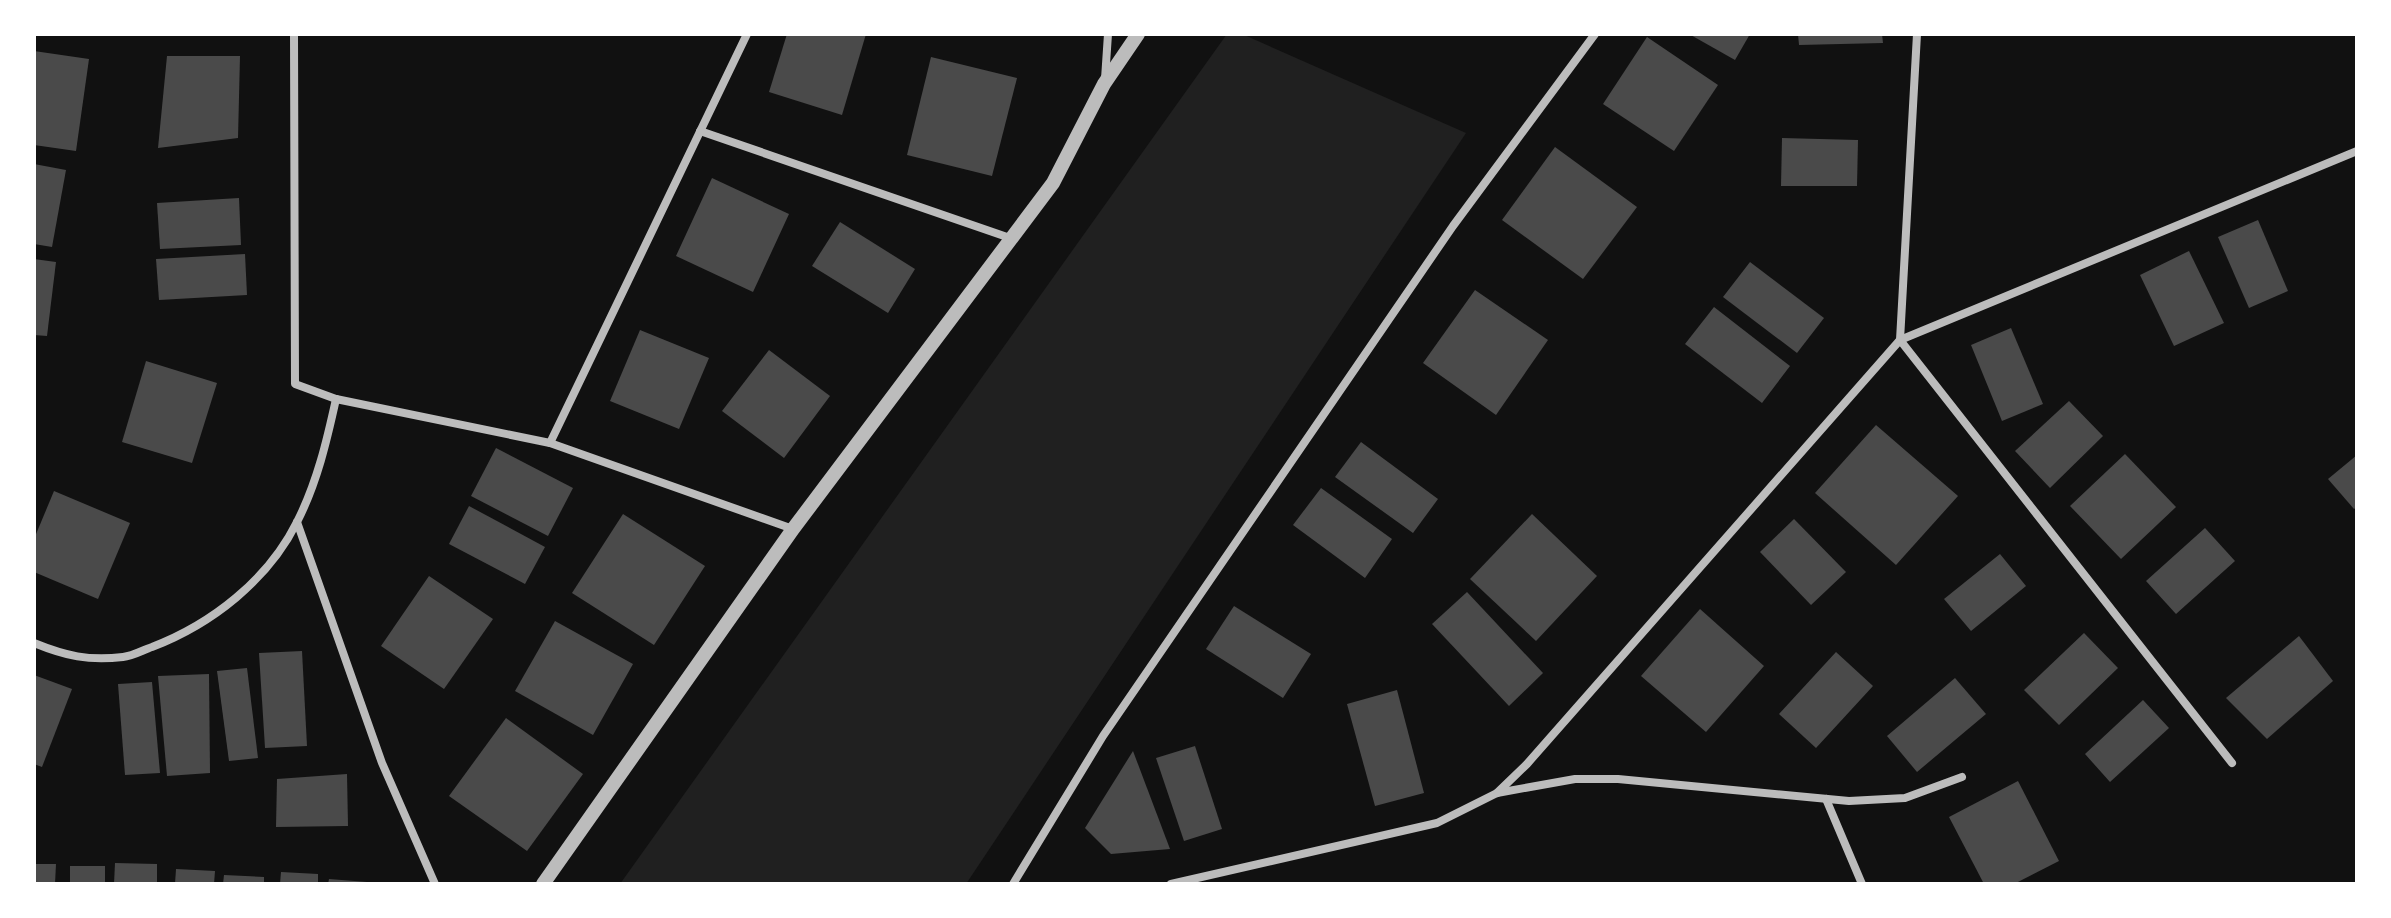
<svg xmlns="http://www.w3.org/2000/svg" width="2391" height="918" font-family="'Space Grotesk',sans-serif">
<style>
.green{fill:#202020}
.building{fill:#4a4a4a}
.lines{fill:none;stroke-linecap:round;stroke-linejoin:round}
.minor{stroke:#bcbcbc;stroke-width:8}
.tertiary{stroke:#bcbcbc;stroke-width:14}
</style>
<rect width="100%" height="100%" fill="#111"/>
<polygon class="green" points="1227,34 1242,34 1466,133 966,884 620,884"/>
<g class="building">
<polygon points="787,34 866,34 842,115 769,92"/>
<polygon points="1689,34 1750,34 1735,60"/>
<polygon points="1798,34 1882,34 1883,43 1799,45"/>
<polygon points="1647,37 1718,85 1674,151 1603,104"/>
<polygon points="34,51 89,59 76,151 34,145"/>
<polygon points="167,56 240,56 238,138 158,148"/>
<polygon points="931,57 1017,78 992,176 907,155"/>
<polygon points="1782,138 1858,140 1857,186 1781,186"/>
<polygon points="1555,147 1637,207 1583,279 1502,220"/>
<polygon points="34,164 66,170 52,247 34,244"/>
<polygon points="712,178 789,214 753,292 676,256"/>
<polygon points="239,198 241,245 160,249 157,203"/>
<polygon points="2258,220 2288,291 2249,308 2218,237"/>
<polygon points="840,222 915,269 888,313 812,266"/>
<polygon points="2189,251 2224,323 2174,346 2140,275"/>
<polygon points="245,254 247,295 159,300 156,259"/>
<polygon points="34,259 56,262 47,336 34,335"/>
<polygon points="1750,262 1824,318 1797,353 1723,297"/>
<polygon points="1475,290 1548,340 1496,415 1423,363"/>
<polygon points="1714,307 1790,366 1762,403 1685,344"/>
<polygon points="2011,328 2043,404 2002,421 1971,345"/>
<polygon points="640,330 709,358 679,429 610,401"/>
<polygon points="769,350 830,396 784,458 722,411"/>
<polygon points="146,361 217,383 192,463 122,442"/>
<polygon points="2069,401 2103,436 2050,488 2015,451"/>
<polygon points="1876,425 1958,496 1896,565 1815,493"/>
<polygon points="1361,442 1438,499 1413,533 1335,477"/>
<polygon points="496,448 573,488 548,536 471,496"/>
<polygon points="2125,454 2176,507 2121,559 2070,506"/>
<polygon points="2357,455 2357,507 2354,509 2328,479"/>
<polygon points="1321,488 1392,539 1365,578 1293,525"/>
<polygon points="54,491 130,523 98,599 34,572 34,539"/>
<polygon points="469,506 545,547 525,584 449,544"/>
<polygon points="623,514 705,566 654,645 572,593"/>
<polygon points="1532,514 1597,576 1536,641 1470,579"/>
<polygon points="1794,519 1846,572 1811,605 1760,552"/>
<polygon points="2205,528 2235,561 2176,614 2146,581"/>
<polygon points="2000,554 2026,586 1971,631 1944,599"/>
<polygon points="429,576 493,619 444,689 381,646"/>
<polygon points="1467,592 1543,673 1509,706 1432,624"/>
<polygon points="1234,606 1311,654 1283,698 1206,649"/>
<polygon points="1700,609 1764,666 1706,732 1641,676"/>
<polygon points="555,621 633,664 593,735 515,691"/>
<polygon points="2084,633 2118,668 2059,725 2024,690"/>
<polygon points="2299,636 2333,681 2267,739 2226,698"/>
<polygon points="302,651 307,746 265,748 259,653"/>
<polygon points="1836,652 1873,686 1816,748 1779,714"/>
<polygon points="247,668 258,758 229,761 217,671"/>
<polygon points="209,674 210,773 167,776 158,676"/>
<polygon points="34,675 72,689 42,767 34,764"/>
<polygon points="1955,678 1986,714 1917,772 1887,736"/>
<polygon points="152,682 160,773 125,775 118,684"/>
<polygon points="1397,690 1424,793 1375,806 1347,704"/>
<polygon points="2143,700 2169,728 2110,782 2085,754"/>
<polygon points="506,718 583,774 527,851 449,796"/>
<polygon points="1195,746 1222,829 1184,841 1156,758"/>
<polygon points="1133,751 1170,849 1111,854 1085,828"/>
<polygon points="347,774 348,826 276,827 277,779"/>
<polygon points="2018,781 2059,861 2014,884 1984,884 1949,817"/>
<polygon points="115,863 157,864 157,884 114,884"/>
<polygon points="34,864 56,864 55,884 34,884"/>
<rect x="70" y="866" width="35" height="18"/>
<polygon points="176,869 215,871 214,884 175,884"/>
<polygon points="281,872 318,874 318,884 280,884"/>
<polygon points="224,875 264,877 264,884 223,884"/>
<polygon points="329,879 367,882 367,884 328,884"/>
</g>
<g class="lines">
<g class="minor">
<polyline points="294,34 295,384 336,399 550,443 747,34"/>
<polyline points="1105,79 1108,34"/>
<polyline points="700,131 1010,238"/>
<polyline points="550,443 793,529"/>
<polyline points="297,522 382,763 435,884"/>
<path d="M 34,643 C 66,656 88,661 123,657 C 133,656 143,650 152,647 C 212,624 268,580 297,522 C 317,483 327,440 336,399"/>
<polyline points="2232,763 1900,340 2357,151"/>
<polyline points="1497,793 1527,764 1900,340 1917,34"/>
<polyline points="1826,799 1862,884"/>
<polyline points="1013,884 1103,736 1453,226 1595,34"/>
<polyline points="1171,884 1437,823 1497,793 1575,779 1618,779 1849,801 1905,798 1962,777"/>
</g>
<polyline class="tertiary" points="543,884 793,529 1053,183 1104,84 1138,34"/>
</g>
<rect width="2391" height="918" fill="none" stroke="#ffffff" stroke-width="72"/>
</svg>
